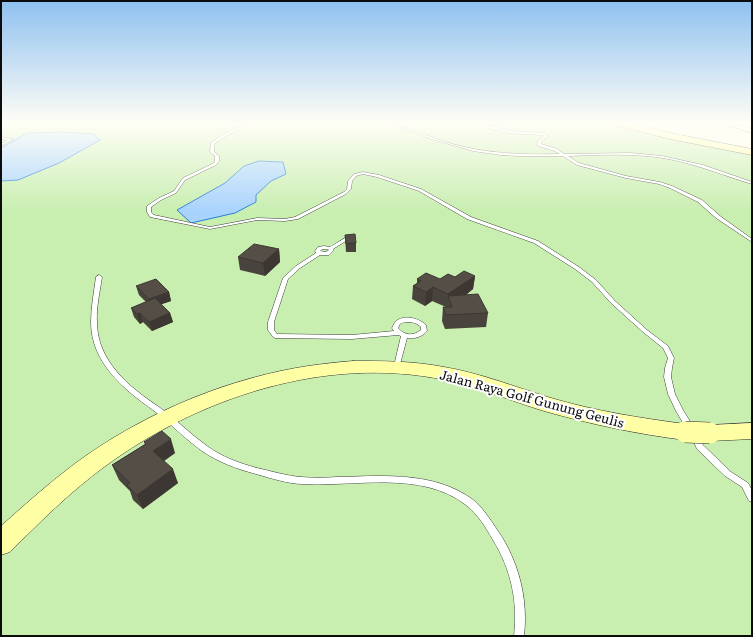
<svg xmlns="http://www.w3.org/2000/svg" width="753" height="637" font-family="Literata,serif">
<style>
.green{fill:#c8eeb0}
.water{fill:#a8d3fd;stroke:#277edc}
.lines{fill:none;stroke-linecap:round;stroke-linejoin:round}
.service-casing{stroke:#3f3f3f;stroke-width:1}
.minor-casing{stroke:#3f3f3f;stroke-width:1}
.secondary-casing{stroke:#2e2e2e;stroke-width:1}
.service{fill:#fff;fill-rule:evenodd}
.minor{fill:#fff;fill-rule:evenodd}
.secondary{fill:#feffa5;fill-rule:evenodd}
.secondary-bridge-casing{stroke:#2e2e2e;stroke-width:22;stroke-linecap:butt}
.secondary-bridge{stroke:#feffa5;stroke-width:21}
.wall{fill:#49433d}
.shaded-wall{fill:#3c3732}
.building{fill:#554e47;stroke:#3c3732}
.labels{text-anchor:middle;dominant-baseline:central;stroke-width:4;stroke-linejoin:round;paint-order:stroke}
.near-street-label{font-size:13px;fill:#0c0c0c;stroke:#fff}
</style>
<rect width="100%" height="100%" fill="#fffdea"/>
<polygon class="green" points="1,123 627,123 694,138 752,149 752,636 1,636"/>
<g class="water">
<polygon points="62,132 93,134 100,140 59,163 18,180 1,181 1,148 27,133"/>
<polygon points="259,161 283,162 286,174 271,181 256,195 256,202 235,213 191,223 177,210 225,183 244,166"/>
</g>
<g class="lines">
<defs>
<g id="service">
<polygon points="246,123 250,123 226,136 214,144 214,152 219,156 219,161 216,165 185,180 176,193 161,200 151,207 151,212 154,215 210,227 257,218 285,219 295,217 344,192 347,189 348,181 354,174 363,172 379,175 421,189 471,217 538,241 579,267 596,280 615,301 647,330 668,346 674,358 672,368 671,377 675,394 683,410 694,428 693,430 690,431 687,430 676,411 668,394 664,377 665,368 668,358 663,348 643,332 611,303 592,282 575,269 534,243 467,219 419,191 377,177 363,174 356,176 352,181 351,189 346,194 298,219 285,221 257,220 210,229 150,217 147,212 147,206 159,198 174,191 183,178 214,163 215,161 215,156 210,152 211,143 224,134"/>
<path d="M 391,123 L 396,123 C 421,134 447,144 474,149 C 502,154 531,155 560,154 L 555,151 L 538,146 L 537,142 L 544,136 L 542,135 L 508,133 L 487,128 L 485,124 L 491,123 L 517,123 L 515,124 L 489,125 L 489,126 L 508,131 L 544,133 L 548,136 L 541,142 L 541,144 L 557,149 L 564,154 L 631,153 L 662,156 L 703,165 L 752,182 L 752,184 C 722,175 694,163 663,158 C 632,153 599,155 568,156 L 579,163 L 626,176 L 660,182 L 672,186 L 702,200 L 720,216 L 752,239 L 752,242 L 716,218 L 698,202 L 670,188 L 659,184 L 626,178 L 577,165 L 563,156 L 519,156 L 501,155 L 473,151 L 431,139 Z"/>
<polygon points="1,137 13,139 1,146 1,144 8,140 1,139"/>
<path d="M 345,238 L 347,238 L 349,239 L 333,249 L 334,250 L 329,255 L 320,255 L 300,268 L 288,279 L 274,322 L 274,330 L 277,334 L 352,335 L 394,331 L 392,328 C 393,326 394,324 395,322 C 403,314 419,318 426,325 L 427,331 C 422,337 415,339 407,338 L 399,368 L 395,368 L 394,366 L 401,336 L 398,335 L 352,339 L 275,338 L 273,337 L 268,330 L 268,322 L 283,278 L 296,266 L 316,253 L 315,251 L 318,247 L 324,246 L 330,247 ZM 322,249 L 327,249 L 329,250 L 326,252 L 320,251 ZM 405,322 C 411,322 416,322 421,327 L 421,330 C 413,336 405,336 398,328 L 400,324 Z"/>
<path d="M 99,275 L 102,277 C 100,292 96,307 97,322 C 97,361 129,387 159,407 C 176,419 190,434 207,446 C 222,457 239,463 257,468 C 271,471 287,476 301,477 C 313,478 325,478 337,477 C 382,476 433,471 472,499 C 484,508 493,524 502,537 C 520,567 528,601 524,636 L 514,636 C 518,602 511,569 493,540 C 486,528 478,514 466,505 C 421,470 355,487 303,484 C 289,484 270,478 256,474 C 237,469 218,462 202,451 C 185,439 170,423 153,410 C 123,389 91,362 91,322 C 91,307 94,292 96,277 Z"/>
<polygon points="695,433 698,434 703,445 731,472 748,483 752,490 752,502 749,501 742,487 725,476 697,449 691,436 692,434"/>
</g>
<polygon id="minor" points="722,123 731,123 752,129 752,133"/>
<g id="secondary">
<polygon points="615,123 629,123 670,133 752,149 752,155 670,139 616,125"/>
<path d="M 353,361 C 384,361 413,361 444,367 C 480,373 515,387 551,398 C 595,411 640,418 685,424 L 693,426 L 696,432 L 693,438 L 685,440 C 637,434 590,424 544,411 C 511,401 479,387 445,380 C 327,355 199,397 104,467 C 70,492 40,522 10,552 L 1,555 L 1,526 C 29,501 57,476 87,455 C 152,410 230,378 308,366 C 323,364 338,362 353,361 Z"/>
<polygon points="752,423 752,439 710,441 702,439 699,433 702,427 710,425"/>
</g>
</defs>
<use href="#service" class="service-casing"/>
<use href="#minor" class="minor-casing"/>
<use href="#secondary" class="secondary-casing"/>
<use href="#service" class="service"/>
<use href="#minor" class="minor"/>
<use href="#secondary" class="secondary"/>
<defs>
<polyline id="secondary-bridge" points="685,432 710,433"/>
</defs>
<use href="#secondary-bridge" class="secondary-bridge-casing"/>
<use href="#secondary-bridge" class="secondary-bridge"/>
</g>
<g class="wall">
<polygon points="345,235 356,243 356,252 346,252"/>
<polygon points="279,249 280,262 265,276 240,270 238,257"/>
<polygon points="475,276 473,289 466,295 488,313 486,327 445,329 442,321 443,307 446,307 432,301 425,306 412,299 413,286 417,283 417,279 440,279"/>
<polygon points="136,286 169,292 171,301 161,304 170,313 173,322 152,331 143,322 140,324 134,317 131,308 146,302 139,295"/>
<polygon points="144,442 175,453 164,461 178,483 143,509 133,500 130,491 119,480 112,465 145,444"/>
</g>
<g class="shaded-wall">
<polygon points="279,249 280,262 265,276 263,263"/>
<polygon points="475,276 473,289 452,305 448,296 448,294"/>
<polygon points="433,287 432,301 425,306 426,292"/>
<polygon points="169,292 171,301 151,308 149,299"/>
<polygon points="140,313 143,322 140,324 137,314"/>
<polygon points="170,313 173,322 152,331 149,322"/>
<polygon points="171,439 175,453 158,465 153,451"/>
<polygon points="173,469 178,483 143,509 137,495"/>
</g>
<g class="building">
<polygon points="355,234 356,243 346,244 345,235"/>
<polygon points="254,244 279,249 263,263 238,257"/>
<polygon points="464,271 475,276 448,294 433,287 426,292 413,286 421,281 417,279 426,273 440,279 448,274 455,277"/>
<polygon points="156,279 169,292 149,299 136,286"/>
<polygon points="478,294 488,313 446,315 443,307 452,307 448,296"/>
<polygon points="155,298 170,313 149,322 140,313 137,314 131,308"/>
<polygon points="162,431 171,439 153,451 173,469 137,495 127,485 130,483 112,465 146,444 144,442"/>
</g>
<linearGradient id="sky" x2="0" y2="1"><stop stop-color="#8ec0f0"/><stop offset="0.58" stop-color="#fffef6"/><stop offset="1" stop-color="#fffef6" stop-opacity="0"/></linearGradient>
<rect width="753" height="212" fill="url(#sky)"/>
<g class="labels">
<g class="near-street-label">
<text transform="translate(532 398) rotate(15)">Jalan Raya Golf Gunung Geulis</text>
</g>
</g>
<rect width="753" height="637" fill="none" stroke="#0c0c0c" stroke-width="4"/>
</svg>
